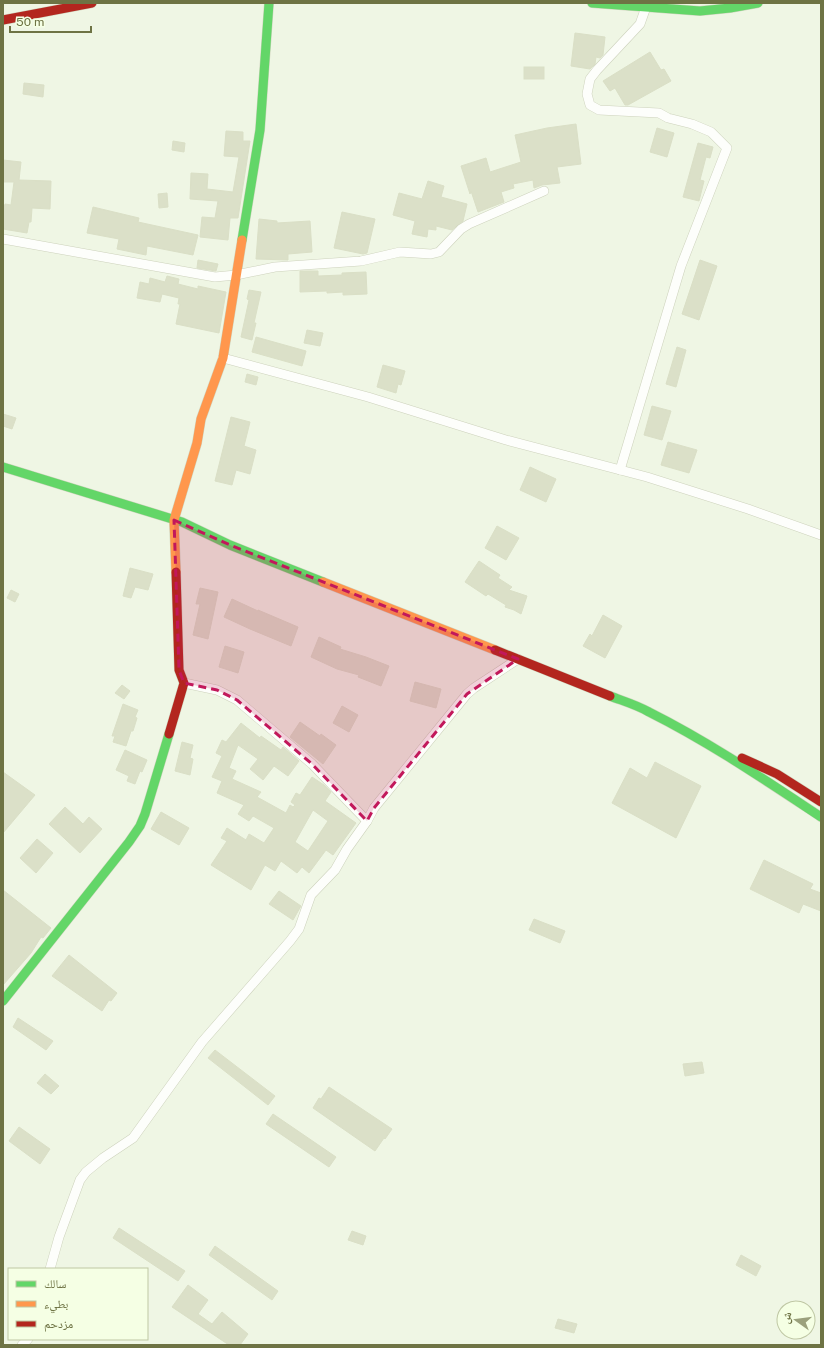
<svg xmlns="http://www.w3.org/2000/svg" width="824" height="1348" font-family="'Public Sans','Noto Naskh Arabic',sans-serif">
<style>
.building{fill:#dbe0c8;stroke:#dadfc6;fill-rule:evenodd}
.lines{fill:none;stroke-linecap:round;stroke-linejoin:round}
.street-casing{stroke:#cdd2bc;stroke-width:10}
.fast-casing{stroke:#cfd4be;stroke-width:10}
.slow-casing{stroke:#cfd4be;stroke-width:10}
.jam-casing{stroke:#cfd4be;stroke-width:10}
.street{stroke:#fdfefb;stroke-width:9}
.fast{stroke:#63d668;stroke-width:9}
.slow{stroke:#ff974d;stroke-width:9}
.jam{stroke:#b3261e;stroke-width:9}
.marked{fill:#c2185b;fill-opacity:0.2;stroke:#c2185b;stroke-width:3;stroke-dasharray:8 5;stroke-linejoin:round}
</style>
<rect width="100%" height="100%" fill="#eff6e4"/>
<g class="building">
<polygon points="575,33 605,37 603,55 600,58 596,57 595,64 590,69 571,66"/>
<polygon points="650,52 661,70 664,69 671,81 628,105 625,105 615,88 610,91 603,81"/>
<rect x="524" y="67" width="20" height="12"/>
<polygon points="24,83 44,85 43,97 23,94"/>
<polygon points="576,124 581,164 557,167 560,183 542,185 534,188 533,180 513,184 514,188 501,192 504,202 478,212 471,191 470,194 461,166 486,158 490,172 521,162 515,135 547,128"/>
<polygon points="657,128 674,133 667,157 650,152"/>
<polygon points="226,131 243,132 243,141 250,141 238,218 230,218 228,240 200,237 202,217 215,218 218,201 190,199 191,173 208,174 207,189 233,192 239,157 224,156"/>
<polygon points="173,141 185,143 184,152 172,150"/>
<polygon points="698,143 713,147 710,158 706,157 700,180 704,181 699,201 683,197"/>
<polygon points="3,160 21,162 19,180 51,181 50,209 32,208 31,222 29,222 27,233 3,229 3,212 5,204 11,205 14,182 3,182"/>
<polygon points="428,181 444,186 441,197 467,204 463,221 452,230 436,226 436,230 428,229 427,237 412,234 415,221 393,215 399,193 422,199"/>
<polygon points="167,193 168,207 159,208 158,194"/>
<polygon points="93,207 139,218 138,222 198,235 193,255 147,246 146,255 117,249 119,239 87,233"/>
<polygon points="342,212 375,219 367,253 363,254 334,248"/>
<polygon points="259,219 277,221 277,223 310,221 312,252 288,254 288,260 256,259"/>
<polygon points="198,260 218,264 216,271 197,268"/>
<polygon points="700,260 717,266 699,320 682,314"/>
<polygon points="300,271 318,271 318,276 342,275 342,273 366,272 367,294 343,295 343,292 327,293 327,291 300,292"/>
<polygon points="167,276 179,279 178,284 198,289 198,286 226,292 219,333 176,324 180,304 178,304 179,298 162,294 160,302 137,298 140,282 149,284 150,278 165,282"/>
<polygon points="249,290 261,292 254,323 256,323 252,340 241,337 249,300 247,299"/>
<polygon points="307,330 323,333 320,346 304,343"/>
<polygon points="256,337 306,351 302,366 252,352"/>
<polygon points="677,347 686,350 676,387 666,384"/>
<polygon points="383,365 405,371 401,385 398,384 396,393 377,387"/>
<polygon points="247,374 258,377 256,385 245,382"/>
<polygon points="652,406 671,411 662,440 644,435"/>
<polygon points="3,414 16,418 12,429 3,426"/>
<polygon points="231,417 250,422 244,446 256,450 250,474 236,470 232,485 215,481"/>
<polygon points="668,442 697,450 689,473 661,465"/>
<polygon points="530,467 556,479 546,502 520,490"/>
<polygon points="497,526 519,538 506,560 485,548"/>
<polygon points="479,561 500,575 498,578 512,587 509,590 527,596 521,614 514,610 505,607 506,605 488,594 486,596 465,582"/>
<polygon points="130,568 153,574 148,590 135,587 131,598 123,596"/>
<polygon points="200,588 218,592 208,639 193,635 200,604 196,604"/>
<polygon points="11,590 19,594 15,602 7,598"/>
<polygon points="232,599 258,611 258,610 298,627 291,646 250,629 224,617"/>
<polygon points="603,615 622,626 605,658 583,646 590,634 592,636"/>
<polygon points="319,637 341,647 340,649 366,657 389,666 381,686 358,677 359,675 337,669 311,657"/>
<polygon points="225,646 244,652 238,673 219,667"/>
<polygon points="415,682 441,689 436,708 410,701"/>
<polygon points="122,685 130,691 124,699 115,693"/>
<polygon points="123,704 138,710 135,717 137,718 133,731 131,731 126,746 113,742 115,736 112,736"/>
<polygon points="342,706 358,715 349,732 333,723"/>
<polygon points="300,722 320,736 321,734 336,745 323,764 290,737"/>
<path d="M 241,723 L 260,738 L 261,736 L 281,750 L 283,747 L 299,761 L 288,776 L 274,766 L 263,780 L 250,769 L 258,759 L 238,745 L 229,768 L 236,771 L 232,779 L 261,792 L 257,797 L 286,813 L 290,805 L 293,807 L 295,805 L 291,802 L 296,793 L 300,795 L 312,777 L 324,785 L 331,792 L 325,801 L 356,823 L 333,855 L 326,850 L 309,873 L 302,867 L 297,873 L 281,861 L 275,871 L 265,865 L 251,890 L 211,865 L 227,841 L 221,838 L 227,828 L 246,840 L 249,834 L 264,843 L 274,828 L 253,816 L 249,821 L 238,814 L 244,805 L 217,793 L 222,781 L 212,777 L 222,756 L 216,753 L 222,740 L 226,742 ZM 313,810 L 328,821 L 308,851 L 295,842 Z"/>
<polygon points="182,742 193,745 190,758 193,759 190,775 175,771"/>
<polygon points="125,750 147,760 142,772 140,771 135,784 127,781 129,776 116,770"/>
<polygon points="655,762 701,786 676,838 612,803 630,768 647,778"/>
<polygon points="3,772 35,795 3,833"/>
<polygon points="65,807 83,824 89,817 102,829 80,853 49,824"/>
<polygon points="161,812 189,828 179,845 151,829"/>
<polygon points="37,839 53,853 36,873 20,858"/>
<polygon points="764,860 813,884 810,889 821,893 821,911 803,904 799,913 750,889"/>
<polygon points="3,890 51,928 43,938 41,937 31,953 3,985"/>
<polygon points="279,891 301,906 293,920 269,904"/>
<polygon points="534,919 565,931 560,943 529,930"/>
<polygon points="69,955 117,993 111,1001 109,1000 102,1011 52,976"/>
<polygon points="18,1018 53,1041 46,1050 13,1027"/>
<polygon points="215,1050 275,1096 268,1105 208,1058"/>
<polygon points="702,1062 704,1073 685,1076 683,1064"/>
<polygon points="45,1074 59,1086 51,1094 37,1083"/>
<polygon points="329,1087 392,1129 385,1139 384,1138 375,1151 313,1108 319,1098 321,1099"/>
<polygon points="273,1114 336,1157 329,1167 266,1124"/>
<polygon points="19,1127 50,1149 40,1164 9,1141"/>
<polygon points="119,1228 185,1271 178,1281 113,1238"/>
<polygon points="352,1231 366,1236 363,1245 348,1240"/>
<polygon points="215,1246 278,1291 272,1300 209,1255"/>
<polygon points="741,1255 761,1266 756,1276 736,1265"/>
<polygon points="188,1285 208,1300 198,1314 212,1324 222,1312 248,1334 240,1345 229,1345 172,1307"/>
<polygon points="558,1319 577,1324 574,1333 555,1328"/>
</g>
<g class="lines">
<defs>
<g id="street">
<polyline points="3,239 215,277 236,275 275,267 361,261 400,252 431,254 439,252 461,229 469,224 544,191"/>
<polyline points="223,358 368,397 506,440 647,477 748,509 821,535"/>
<polyline points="620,470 681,266 727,148 711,132 692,124 668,118 659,113 599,110 590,105 587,94 590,79 597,70 640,24 646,7"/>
<polyline points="184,683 217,690 237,700 312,764 367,821"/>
<polyline points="50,1269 59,1237 80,1180 86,1172 103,1158 133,1138 202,1042 290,941 299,929 311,895 335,870 347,849 367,821 374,808 467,694 474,688 518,659"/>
<polyline points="22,1345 28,1339"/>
</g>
<g id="fast">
<polyline points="592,3 700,11 730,8 758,3"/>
<polyline points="242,240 260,130 269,3"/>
<polyline points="3,467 182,522 230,545 323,582"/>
<path d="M 610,696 C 623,701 637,705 649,712 C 709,742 765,780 821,817"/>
<polyline points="3,1001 129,842 140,826 145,814 169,734"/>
</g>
<g id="slow">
<polyline points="176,572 174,520 197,443 201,419 223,358 242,240"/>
<polyline points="323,582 495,650"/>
</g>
<g id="jam">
<polyline points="3,20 92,3"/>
<polyline points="495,650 610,696"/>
<polyline points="169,734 184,683 179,670 176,572"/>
<polyline points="742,758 777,774 821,802"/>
</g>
</defs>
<use href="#street" class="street-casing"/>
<use href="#fast" class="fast-casing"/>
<use href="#slow" class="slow-casing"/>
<use href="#jam" class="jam-casing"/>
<use href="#street" class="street"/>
<use href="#fast" class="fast"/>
<use href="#slow" class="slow"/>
<use href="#jam" class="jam"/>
</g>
<path class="marked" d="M 174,520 L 230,545 L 518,659 L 467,694 L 374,808 L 367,821 L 312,764 L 237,700 L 217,690 L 184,683 L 179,670 Z"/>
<rect width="824" height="1348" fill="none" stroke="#6e7344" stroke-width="8"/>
<rect x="8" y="1268" width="140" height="72" fill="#f5ffe4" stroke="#bfc7a4"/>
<rect x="16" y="1281" width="20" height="6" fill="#63d668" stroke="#bfc7a4"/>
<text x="44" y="1288" font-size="12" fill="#6e7344">سالك</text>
<rect x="16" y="1301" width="20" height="6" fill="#ff974d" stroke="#bfc7a4"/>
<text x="44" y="1308" font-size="12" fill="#6e7344">بطيء</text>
<rect x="16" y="1321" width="20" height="6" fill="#b3261e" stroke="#bfc7a4"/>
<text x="44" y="1328" font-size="12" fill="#6e7344">مزدحم</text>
<g transform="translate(796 1320) rotate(284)"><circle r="19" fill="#f5ffe4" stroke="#bfc7a4"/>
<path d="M0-3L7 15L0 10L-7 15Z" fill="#9ba17c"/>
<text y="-6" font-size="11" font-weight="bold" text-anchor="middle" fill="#6e7344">ش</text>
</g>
<path d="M10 26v6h81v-6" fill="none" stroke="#6e7344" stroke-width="2"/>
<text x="16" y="26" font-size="12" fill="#6e7344" stroke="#f5ffe4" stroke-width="3" paint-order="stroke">50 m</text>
</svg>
